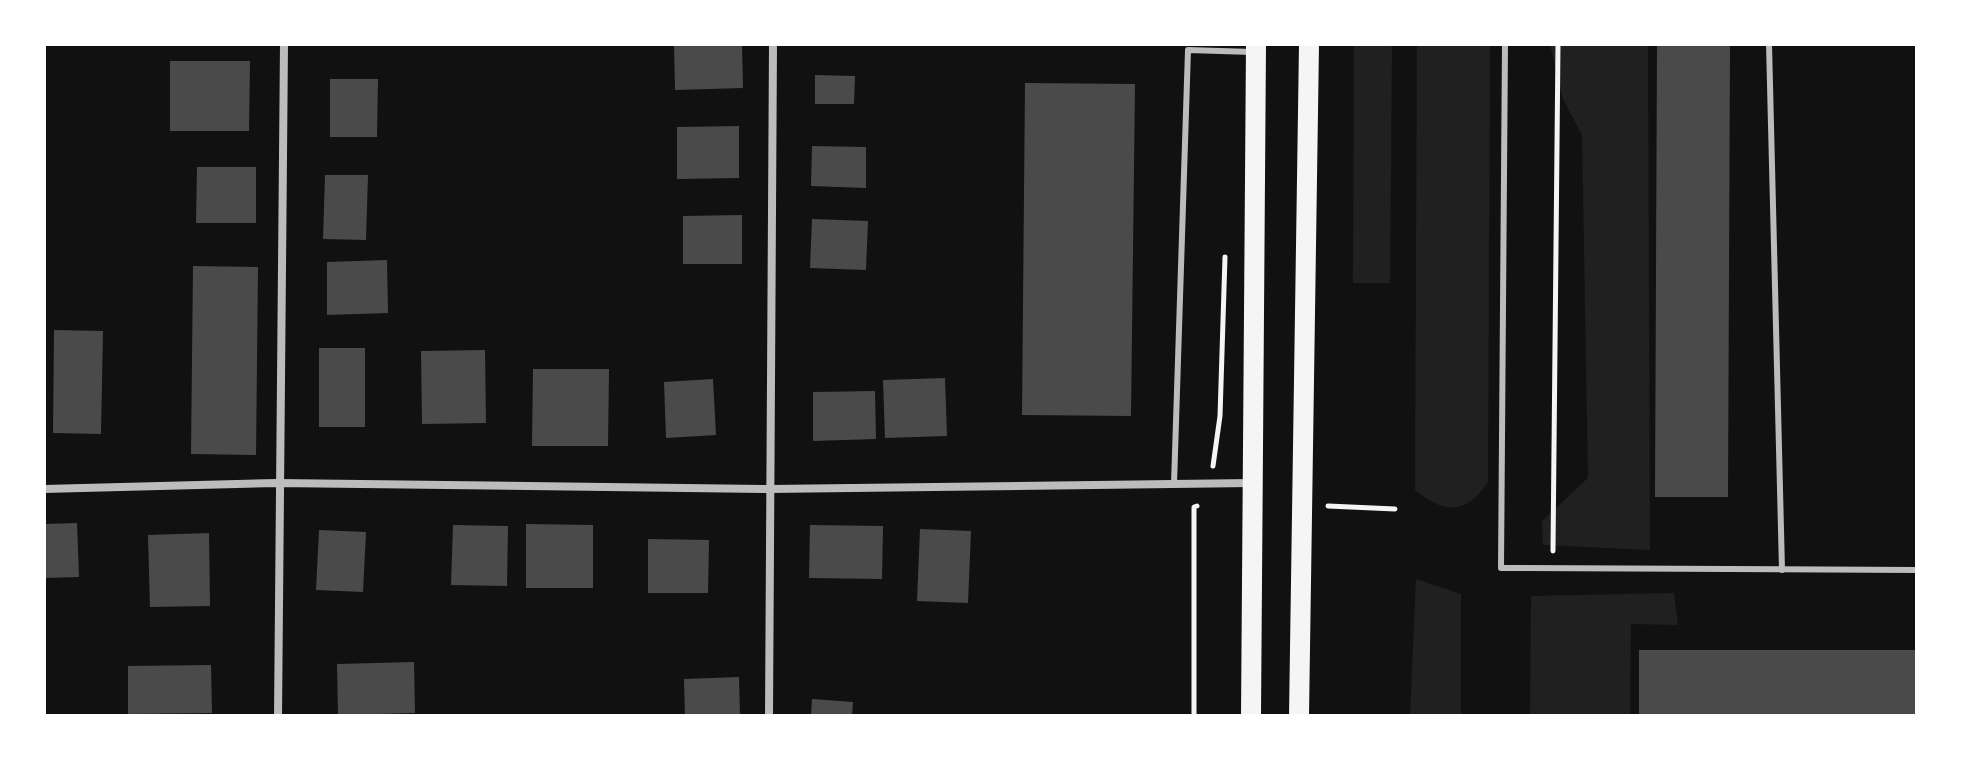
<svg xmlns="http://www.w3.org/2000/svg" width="1961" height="760" font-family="'Alegreya Sans',sans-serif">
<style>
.green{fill:#202020}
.building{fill:#4a4a4a}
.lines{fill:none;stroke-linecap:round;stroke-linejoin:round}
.path{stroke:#f5f5f5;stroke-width:5}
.service{stroke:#bcbcbc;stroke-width:6}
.minor{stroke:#bcbcbc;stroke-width:8}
.primary{stroke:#f5f5f5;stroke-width:20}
</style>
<rect width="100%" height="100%" fill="#111"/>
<g class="green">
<polygon points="1354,44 1392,44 1390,283 1353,283"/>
<path d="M 1417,44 L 1490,44 L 1488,482 C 1467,515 1444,514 1415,490 Z"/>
<polygon points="1550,44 1648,44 1650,550 1543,545 1542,521 1588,478 1582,135 1563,99"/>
<polygon points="1416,579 1461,594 1461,716 1410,716"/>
<polygon points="1674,593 1678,625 1631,624 1630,716 1530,716 1531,596"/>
</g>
<g class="building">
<polygon points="674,44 742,44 743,88 675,90"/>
<polygon points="1657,44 1730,44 1728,497 1655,497"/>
<polygon points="170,61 250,61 249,131 170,131"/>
<polygon points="815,75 855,76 854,104 815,104"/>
<polygon points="330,79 378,79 377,137 330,137"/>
<polygon points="1025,83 1135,84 1131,416 1022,415"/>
<polygon points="739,126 739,178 677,179 677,127"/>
<polygon points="812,146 866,147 866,188 811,186"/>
<polygon points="197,167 256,167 256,223 196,223"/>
<polygon points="325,175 368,175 366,240 323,239"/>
<polygon points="742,215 742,264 683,264 683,216"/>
<polygon points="812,219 868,221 866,270 810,268"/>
<polygon points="387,260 388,313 327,315 327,262"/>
<polygon points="193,266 258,267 256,455 191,454"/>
<polygon points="54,330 103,331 101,434 53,433"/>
<rect x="319" y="348" width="46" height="79"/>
<polygon points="485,350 486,423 422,424 421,351"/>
<polygon points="533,369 609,369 608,446 532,446"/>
<polygon points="945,378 947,436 885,438 883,380"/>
<polygon points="713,379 716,435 666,438 664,382"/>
<polygon points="875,391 876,439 813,441 813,392"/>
<polygon points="77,523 79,577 44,578 44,524"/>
<polygon points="526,524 593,525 593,588 526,588"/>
<polygon points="453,525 508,526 507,586 451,585"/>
<polygon points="810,525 883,526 882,579 809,578"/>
<polygon points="920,529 971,531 968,603 917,601"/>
<polygon points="319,530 366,532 363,592 316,590"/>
<polygon points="209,533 210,606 150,607 148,535"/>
<polygon points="648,539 709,540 708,593 648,593"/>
<rect x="1639" y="650" width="278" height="66"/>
<polygon points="414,662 415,713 338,715 337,664"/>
<polygon points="211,665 212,713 128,714 128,666"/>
<polygon points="739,677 740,716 685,716 684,679"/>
<polygon points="812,699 853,702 852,716 811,716"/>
</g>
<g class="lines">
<g class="path">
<polyline points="1213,466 1220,416 1225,257"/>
<polyline points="1328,506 1395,509"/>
<polyline points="1553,551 1558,44"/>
<polyline points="1194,716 1194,507 1197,506"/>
</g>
<g class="service">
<polyline points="1505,44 1501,568 1917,570"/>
<polyline points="1769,44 1782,570"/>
<polyline points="1174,484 1188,50 1253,52"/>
</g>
<g class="minor">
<polyline points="44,489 277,483 769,489 1251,483"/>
<polyline points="278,716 284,44"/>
<polyline points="769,716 773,44"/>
</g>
<g class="primary">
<polyline points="1251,716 1256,44"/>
<polyline points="1299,716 1309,44"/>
</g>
</g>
<rect width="1961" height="760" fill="none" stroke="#ffffff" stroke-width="92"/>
</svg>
